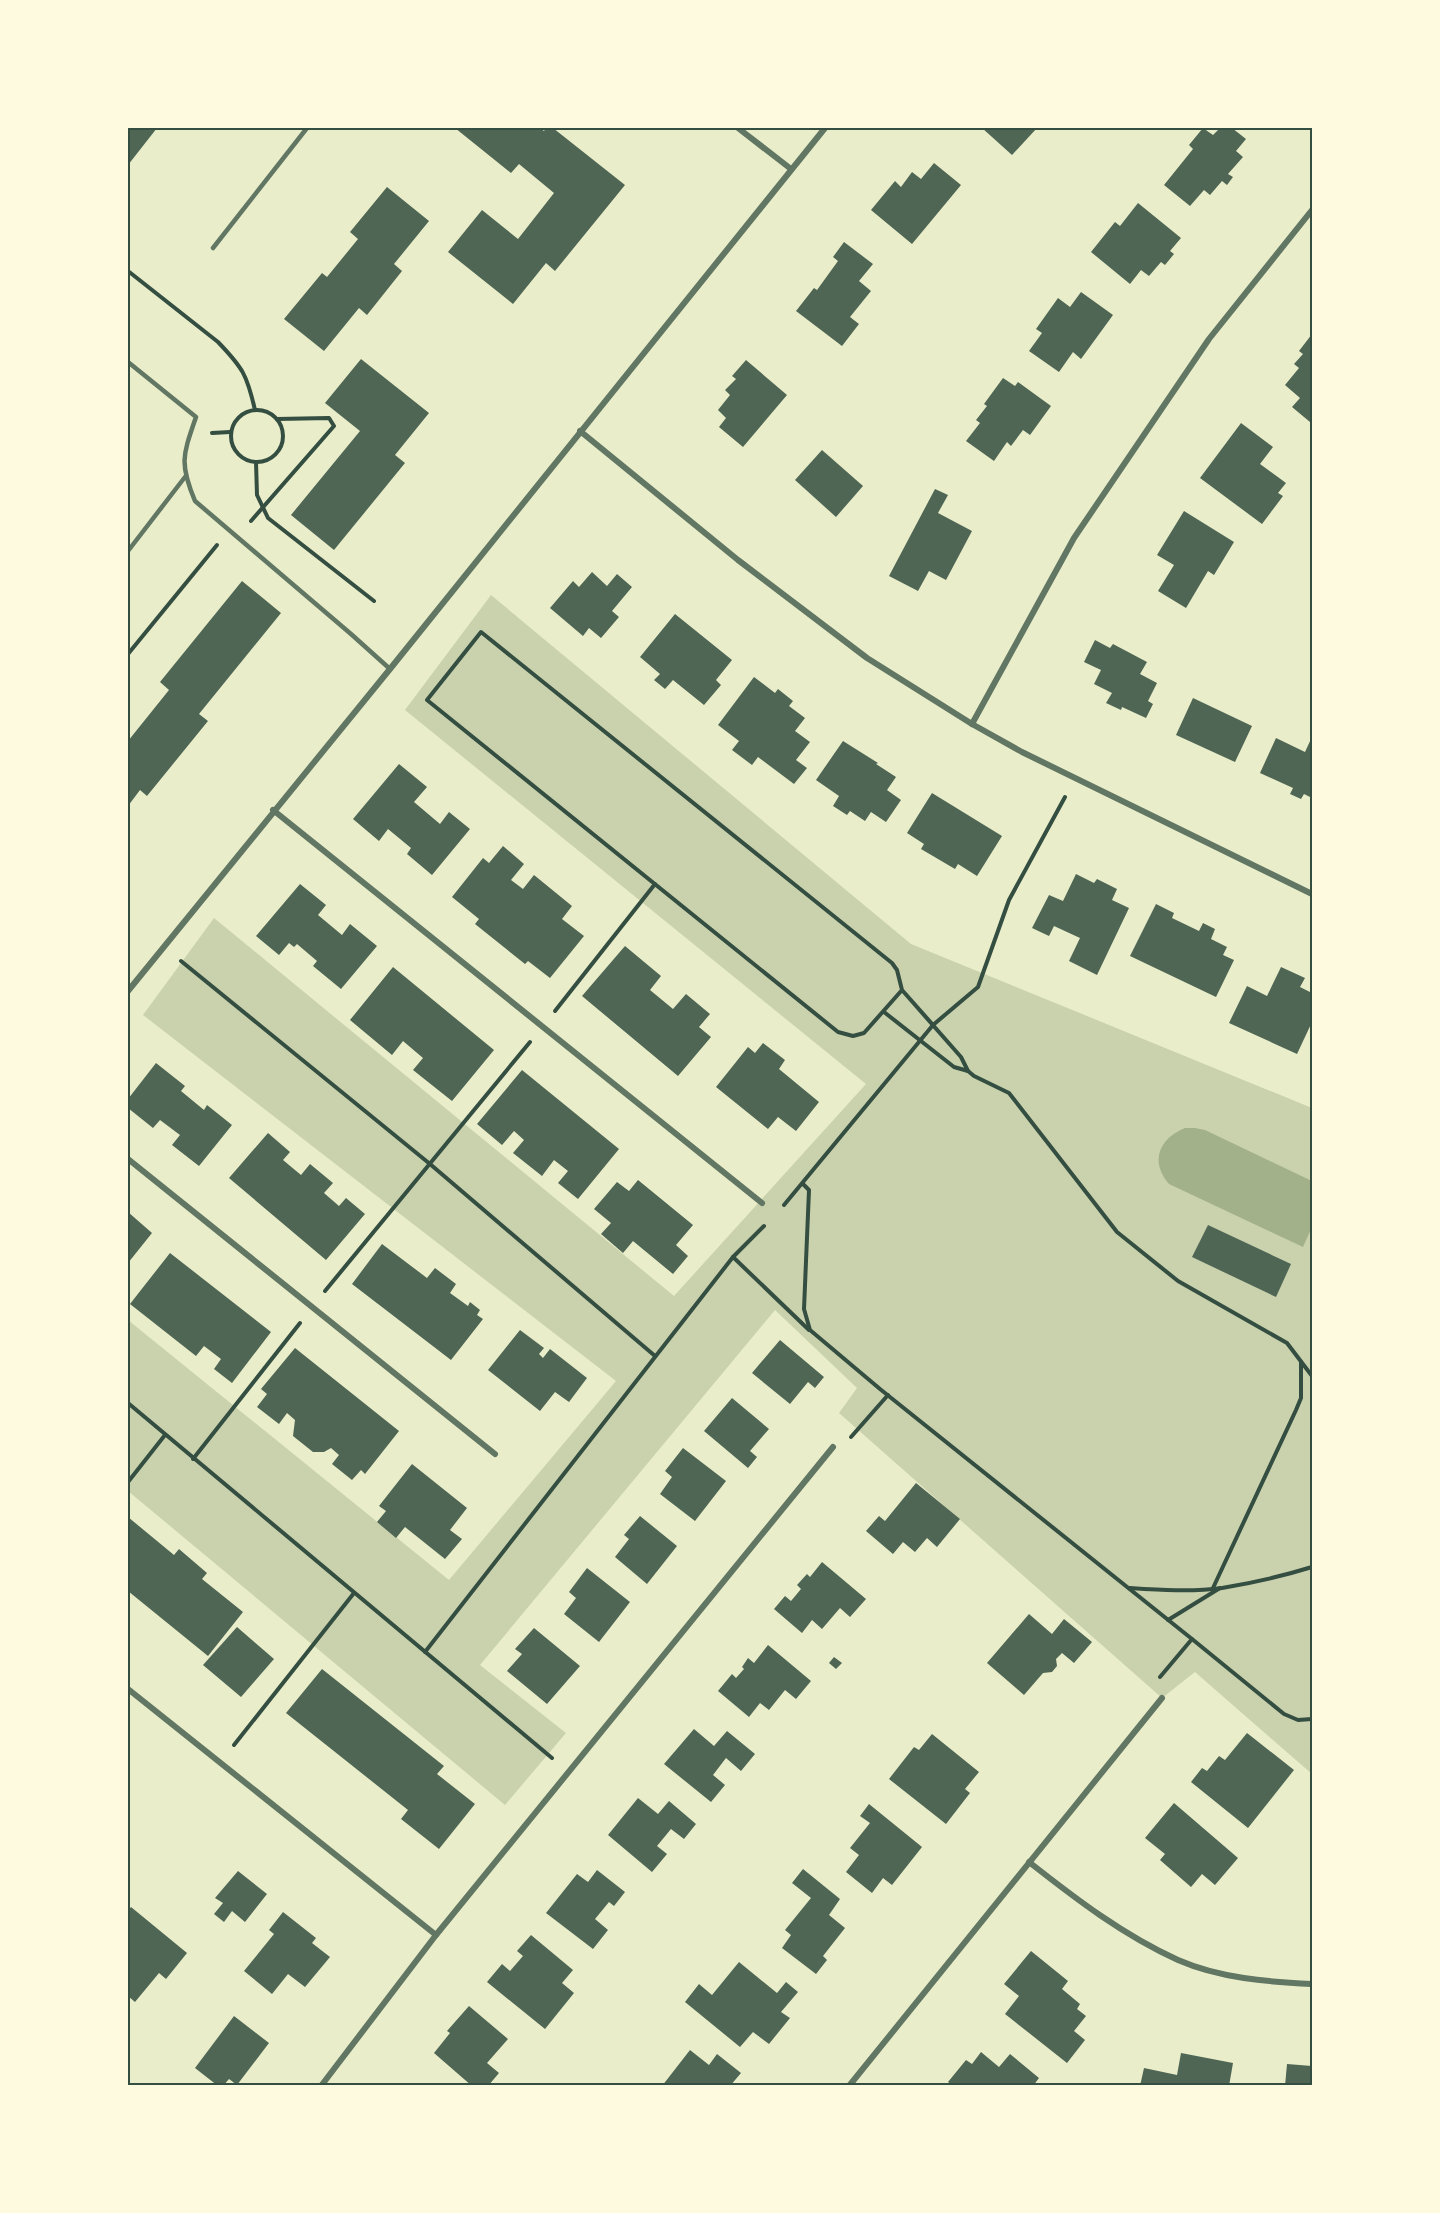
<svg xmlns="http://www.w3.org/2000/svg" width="1440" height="2213" font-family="Cabin,sans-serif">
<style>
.green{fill:#cad2ad}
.water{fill:#a3b18a}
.building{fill:#4f6655}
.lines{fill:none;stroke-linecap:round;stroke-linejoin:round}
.path{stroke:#344e41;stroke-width:4}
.service{stroke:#617663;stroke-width:4.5}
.minor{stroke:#617663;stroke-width:6}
.neatline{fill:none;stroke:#344e41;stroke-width:2}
</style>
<rect width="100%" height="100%" fill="#e9edc9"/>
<polygon class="green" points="491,595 911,944 1312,1108 1312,1774 1195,1672 1162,1698 839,1413 857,1388 775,1310 480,1665 566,1733 505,1805 128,1491 128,1320 449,1580 616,1381 143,1015 214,918 674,1296 866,1084 405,710"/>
<path class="water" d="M 1185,1128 L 1195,1128 L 1205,1130 L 1312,1181 L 1312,1227 L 1303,1247 L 1169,1184 C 1150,1162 1158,1139 1185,1128 Z"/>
<g class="building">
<polygon points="128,128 157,128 128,165"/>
<polygon points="455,128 540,128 544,131 546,128 553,128 625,185 555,271 546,263 513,304 448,252 482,210 518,239 554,193 519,164 511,173"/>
<polygon points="982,128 1037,128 1012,155"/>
<polygon points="1203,128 1213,135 1220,128 1232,128 1246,139 1236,151 1243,157 1228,174 1233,177 1227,185 1222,181 1210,195 1204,190 1190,206 1164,185 1193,149 1189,145"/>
<polygon points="934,163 961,185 912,244 871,210 895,181 901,187 912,172 921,179"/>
<polygon points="387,187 429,221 394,264 402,271 367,315 359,308 324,351 284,319 322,273 327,277 358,239 350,232"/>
<polygon points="1138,203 1181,238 1170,251 1174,254 1165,265 1161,262 1149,276 1141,270 1130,284 1091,252 1115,222 1120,226"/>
<polygon points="844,242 873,264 859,281 871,291 850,317 859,324 842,346 796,311 814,288 817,290 838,261 833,257"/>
<polygon points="1081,292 1113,315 1081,359 1073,352 1059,372 1029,351 1042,333 1036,329 1058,298 1070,307"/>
<polygon points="1312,334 1312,419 1310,422 1292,407 1300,398 1285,385 1299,368 1294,364 1303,354 1299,351"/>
<polygon points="361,359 429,413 395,455 405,463 334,550 291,515 360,431 325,403"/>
<polygon points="746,360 787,395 743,447 719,427 726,418 718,410 730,395 725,390 736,379 732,376"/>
<polygon points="1003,378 1015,386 1018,382 1051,406 1030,435 1023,430 1011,446 1007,442 994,461 966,441 980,423 976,420 987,406 984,404"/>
<polygon points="1241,423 1273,447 1260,464 1286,483 1278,493 1283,496 1262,524 1200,478"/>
<polygon points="822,450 863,486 836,517 795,480"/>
<polygon points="935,489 948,495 938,513 972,531 946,580 929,571 918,591 889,576"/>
<polygon points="1184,511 1234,542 1214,575 1208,571 1186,608 1158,591 1174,565 1157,555"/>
<polygon points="592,572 607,586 617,574 632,587 612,611 619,617 601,638 589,628 583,636 550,608 573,581 579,587"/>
<polygon points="242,581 281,613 199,714 208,721 147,796 140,790 128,806 128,741 169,690 160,682"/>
<polygon points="675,614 732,660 716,680 721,685 704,705 673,680 665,689 654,680 660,674 640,657"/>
<polygon points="1095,640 1110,648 1113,644 1147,662 1140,674 1157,683 1148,701 1153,704 1146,718 1122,707 1121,710 1106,703 1112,693 1094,684 1101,670 1084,662"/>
<polygon points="754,677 775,693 778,689 793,701 789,706 805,718 795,731 810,742 796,760 807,768 794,784 758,757 752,765 732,750 739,741 718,725"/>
<polygon points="1193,698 1252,726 1235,762 1176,735"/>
<polygon points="1276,738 1305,752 1311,739 1312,740 1312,798 1304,794 1301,799 1290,794 1293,788 1260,773"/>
<polygon points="843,741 878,763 876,764 896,777 887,790 901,800 886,822 871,812 865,821 850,811 847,815 833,806 839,796 816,780"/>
<polygon points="399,764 427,787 414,802 440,824 449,812 470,829 432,875 407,854 411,848 388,829 379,841 353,819"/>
<polygon points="932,793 1002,836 977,876 958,864 955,869 921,849 924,844 907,833"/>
<polygon points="503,846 524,864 511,880 523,889 534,875 572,906 562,919 584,936 550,978 528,961 525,964 475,924 479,919 452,897 483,858 489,863"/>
<polygon points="1076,874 1094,883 1097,879 1117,889 1112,900 1129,908 1097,975 1069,961 1080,938 1054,926 1049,936 1032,928 1049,895 1063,901"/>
<polygon points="300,884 326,905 318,915 342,935 350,924 377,946 341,989 313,966 317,961 297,944 294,947 289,943 279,955 256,936"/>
<polygon points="1156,904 1174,913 1172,918 1199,931 1203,923 1215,929 1211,939 1227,947 1223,955 1234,960 1216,997 1130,956"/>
<polygon points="625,946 661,976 650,990 673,1009 686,994 710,1014 699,1027 711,1037 678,1076 582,996"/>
<polygon points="393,967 494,1050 452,1101 413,1070 423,1058 403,1041 392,1055 350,1020"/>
<polygon points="1281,967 1305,978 1300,987 1312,993 1312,1022 1297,1054 1229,1023 1247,986 1267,996"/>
<polygon points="763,1043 785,1060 779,1069 819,1102 796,1131 778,1117 768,1129 716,1087 748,1047 755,1053"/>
<polygon points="156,1063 185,1086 181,1091 204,1110 207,1105 232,1125 199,1166 172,1145 180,1135 160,1120 153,1128 128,1108 128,1099"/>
<polygon points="522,1070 619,1149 578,1199 558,1183 568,1171 554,1160 542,1176 513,1153 524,1140 514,1131 502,1145 477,1124"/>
<polygon points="268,1133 290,1152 283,1160 301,1175 310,1164 333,1183 324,1193 339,1206 346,1198 365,1214 326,1260 229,1178"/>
<polygon points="638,1180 693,1225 676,1245 688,1256 673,1274 633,1241 623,1253 601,1234 611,1223 594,1209 617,1182 629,1191"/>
<polygon points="128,1212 152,1233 128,1263"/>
<polygon points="1208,1225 1291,1264 1276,1297 1192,1257"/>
<polygon points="382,1244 427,1278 435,1268 456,1284 450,1293 468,1306 470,1302 480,1310 477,1315 483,1319 451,1360 352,1284"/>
<polygon points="170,1253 271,1332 232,1383 214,1369 221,1359 204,1346 196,1356 130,1304"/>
<polygon points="520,1330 544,1348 539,1354 543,1358 550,1349 587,1378 569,1402 555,1392 540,1411 488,1370"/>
<polygon points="780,1340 824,1377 815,1388 808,1382 790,1404 752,1373"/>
<polygon points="295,1348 399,1431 365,1474 361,1470 352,1480 332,1464 339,1455 331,1448 324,1452 313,1452 293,1436 295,1420 287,1413 279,1424 257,1407 267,1394 261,1389"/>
<polygon points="732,1398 769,1429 750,1451 757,1457 748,1468 704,1431"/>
<polygon points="683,1448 726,1481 695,1521 660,1494 672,1477 665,1471"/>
<polygon points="412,1464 467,1508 450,1530 462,1539 445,1559 405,1527 396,1538 377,1522 386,1511 379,1506"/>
<polygon points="916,1483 960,1519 937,1547 927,1538 915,1552 903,1542 893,1554 866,1531 879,1516 885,1521"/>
<polygon points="640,1516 677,1546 647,1584 615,1557 629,1539 624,1535"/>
<polygon points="128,1517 174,1555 179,1549 207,1573 202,1579 243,1612 208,1656 128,1591"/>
<polygon points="822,1562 866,1599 850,1617 840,1608 822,1629 812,1620 802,1633 774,1609 785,1596 791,1601 801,1589 797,1585 807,1574 810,1577"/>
<polygon points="587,1568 630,1602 599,1642 564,1614 576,1598 569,1592"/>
<polygon points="1029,1614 1052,1634 1064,1619 1092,1642 1074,1663 1062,1653 1056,1659 1057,1666 1052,1672 1043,1673 1024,1695 987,1663"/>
<polygon points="237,1627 274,1659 241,1697 203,1665"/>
<polygon points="534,1628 580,1666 547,1704 507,1671 522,1654 515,1649"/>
<polygon points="768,1645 811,1681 796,1699 785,1690 769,1710 760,1703 749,1717 718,1691 732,1674 736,1678 744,1669 742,1667 748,1658 754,1663"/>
<polygon points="834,1657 842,1663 836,1669 829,1663"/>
<polygon points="322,1669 444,1766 437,1774 475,1804 439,1849 401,1819 408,1810 286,1713"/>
<polygon points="694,1729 714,1746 727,1731 755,1754 741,1771 726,1758 713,1775 725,1785 711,1802 664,1764"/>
<polygon points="1247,1733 1294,1770 1248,1828 1191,1782 1202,1768 1207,1771 1219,1756 1225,1760"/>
<polygon points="932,1734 979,1772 965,1789 970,1793 946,1824 889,1779 914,1747 919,1750"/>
<polygon points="638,1798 658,1814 669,1801 696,1824 684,1839 671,1829 657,1846 667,1854 652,1872 608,1835"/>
<polygon points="1174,1803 1238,1858 1215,1885 1202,1874 1191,1887 1160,1860 1165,1854 1145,1838"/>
<polygon points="869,1804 922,1847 892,1885 883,1878 872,1893 846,1872 859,1855 850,1848 870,1823 860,1816"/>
<polygon points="803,1869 840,1899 829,1915 845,1928 823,1956 827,1960 816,1974 782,1948 791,1935 785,1930 811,1898 792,1883"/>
<polygon points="597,1870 625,1892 614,1906 609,1902 595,1919 608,1930 593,1949 546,1913 577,1874 588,1882"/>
<polygon points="238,1871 267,1894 245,1922 232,1911 224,1922 214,1914 223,1903 215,1898"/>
<polygon points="131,1907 187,1953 166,1979 159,1973 135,2002 128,1996 128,1911"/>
<polygon points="283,1912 316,1938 312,1943 330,1957 305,1987 288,1974 272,1994 244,1971 274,1934 269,1930"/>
<polygon points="531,1935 573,1970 562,1983 574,1993 545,2029 487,1982 502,1964 510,1971 523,1956 517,1951"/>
<polygon points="1031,1951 1068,1981 1062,1989 1080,2004 1077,2009 1086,2016 1074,2031 1085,2040 1067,2063 1005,2014 1019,1996 1004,1984"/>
<polygon points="739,1962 777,1993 786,1982 798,1992 781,2012 790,2018 769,2044 753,2032 740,2047 685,2002 699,1984 712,1995"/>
<polygon points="469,2006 508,2039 487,2063 499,2073 488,2086 472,2086 434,2053 450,2033 447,2031"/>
<polygon points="234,2016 269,2043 237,2085 229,2079 223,2086 218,2086 195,2068"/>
<polygon points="690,2050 709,2065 717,2054 741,2073 730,2086 662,2086"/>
<polygon points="981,2052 999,2067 1010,2054 1039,2078 1033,2086 953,2086 948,2082 966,2060 972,2064"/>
<polygon points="1181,2053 1233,2063 1229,2086 1140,2086 1144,2068 1177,2075"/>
<polygon points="1287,2064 1312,2066 1312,2086 1285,2086"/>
</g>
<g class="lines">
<g class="path">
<path d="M 128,271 L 218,342 C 243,368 247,375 255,410"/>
<circle cx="257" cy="436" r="26"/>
<polyline points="212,433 230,432"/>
<polyline points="256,462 257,495 268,518 374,601"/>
<polyline points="251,521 334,426 329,418 277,419"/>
<polyline points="128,654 217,545"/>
<polyline points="181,961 430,1164 655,1356"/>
<polyline points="555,1011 655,884"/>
<polyline points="884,1012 954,1067 968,1071"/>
<polyline points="933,1025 902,990 897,970 892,963 481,632 427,700 838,1032 853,1036 864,1033 902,990 961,1057 968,1071 974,1076 1009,1093 1117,1232 1178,1281 1287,1343 1312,1376"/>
<polyline points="803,1184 809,1190 804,1309 810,1330 880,1389 1192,1639 1160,1677"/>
<polyline points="784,1205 933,1025 978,987 1009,900 1065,797"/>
<polyline points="733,1257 809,1330"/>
<polyline points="325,1291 530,1042"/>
<polyline points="128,1403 552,1758"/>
<polyline points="851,1437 888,1395"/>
<polyline points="193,1459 300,1323"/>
<polyline points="128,1482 165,1435"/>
<path d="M 1130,1588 C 1160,1590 1192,1592 1222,1588 C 1252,1583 1283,1576 1312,1567"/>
<polyline points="1213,1588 1296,1410 1301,1398 1301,1362"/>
<polyline points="1168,1620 1220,1588"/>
<polyline points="1192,1639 1284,1714 1298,1720 1312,1719"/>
<polyline points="425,1652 733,1257 764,1226"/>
<polyline points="234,1745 354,1593"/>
</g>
<g class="service">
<polyline points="213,248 307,128"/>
<path d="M 128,362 L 196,417 C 183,455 179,463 195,501 L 351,634 L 390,669"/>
<polyline points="128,551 185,477"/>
</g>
<g class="minor">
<polyline points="738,128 791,169"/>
<polyline points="580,431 738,560 867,658 972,724 1022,752 1312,894"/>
<polyline points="972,724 1074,538 1209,339 1312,210"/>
<polyline points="273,810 762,1203"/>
<polyline points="128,991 390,669 825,128"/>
<polyline points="128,1159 495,1454"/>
<polyline points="128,1689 436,1935"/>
<path d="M 1029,1862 C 1076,1899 1123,1935 1178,1960 C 1219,1978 1268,1982 1312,1984"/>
<polyline points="321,2086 436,1935 833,1447"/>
<polyline points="849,2086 1162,1698"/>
</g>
</g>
<rect width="1440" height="2213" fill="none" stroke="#fefae0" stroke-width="258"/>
<rect x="129" y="129" width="1182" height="1955" class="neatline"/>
</svg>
